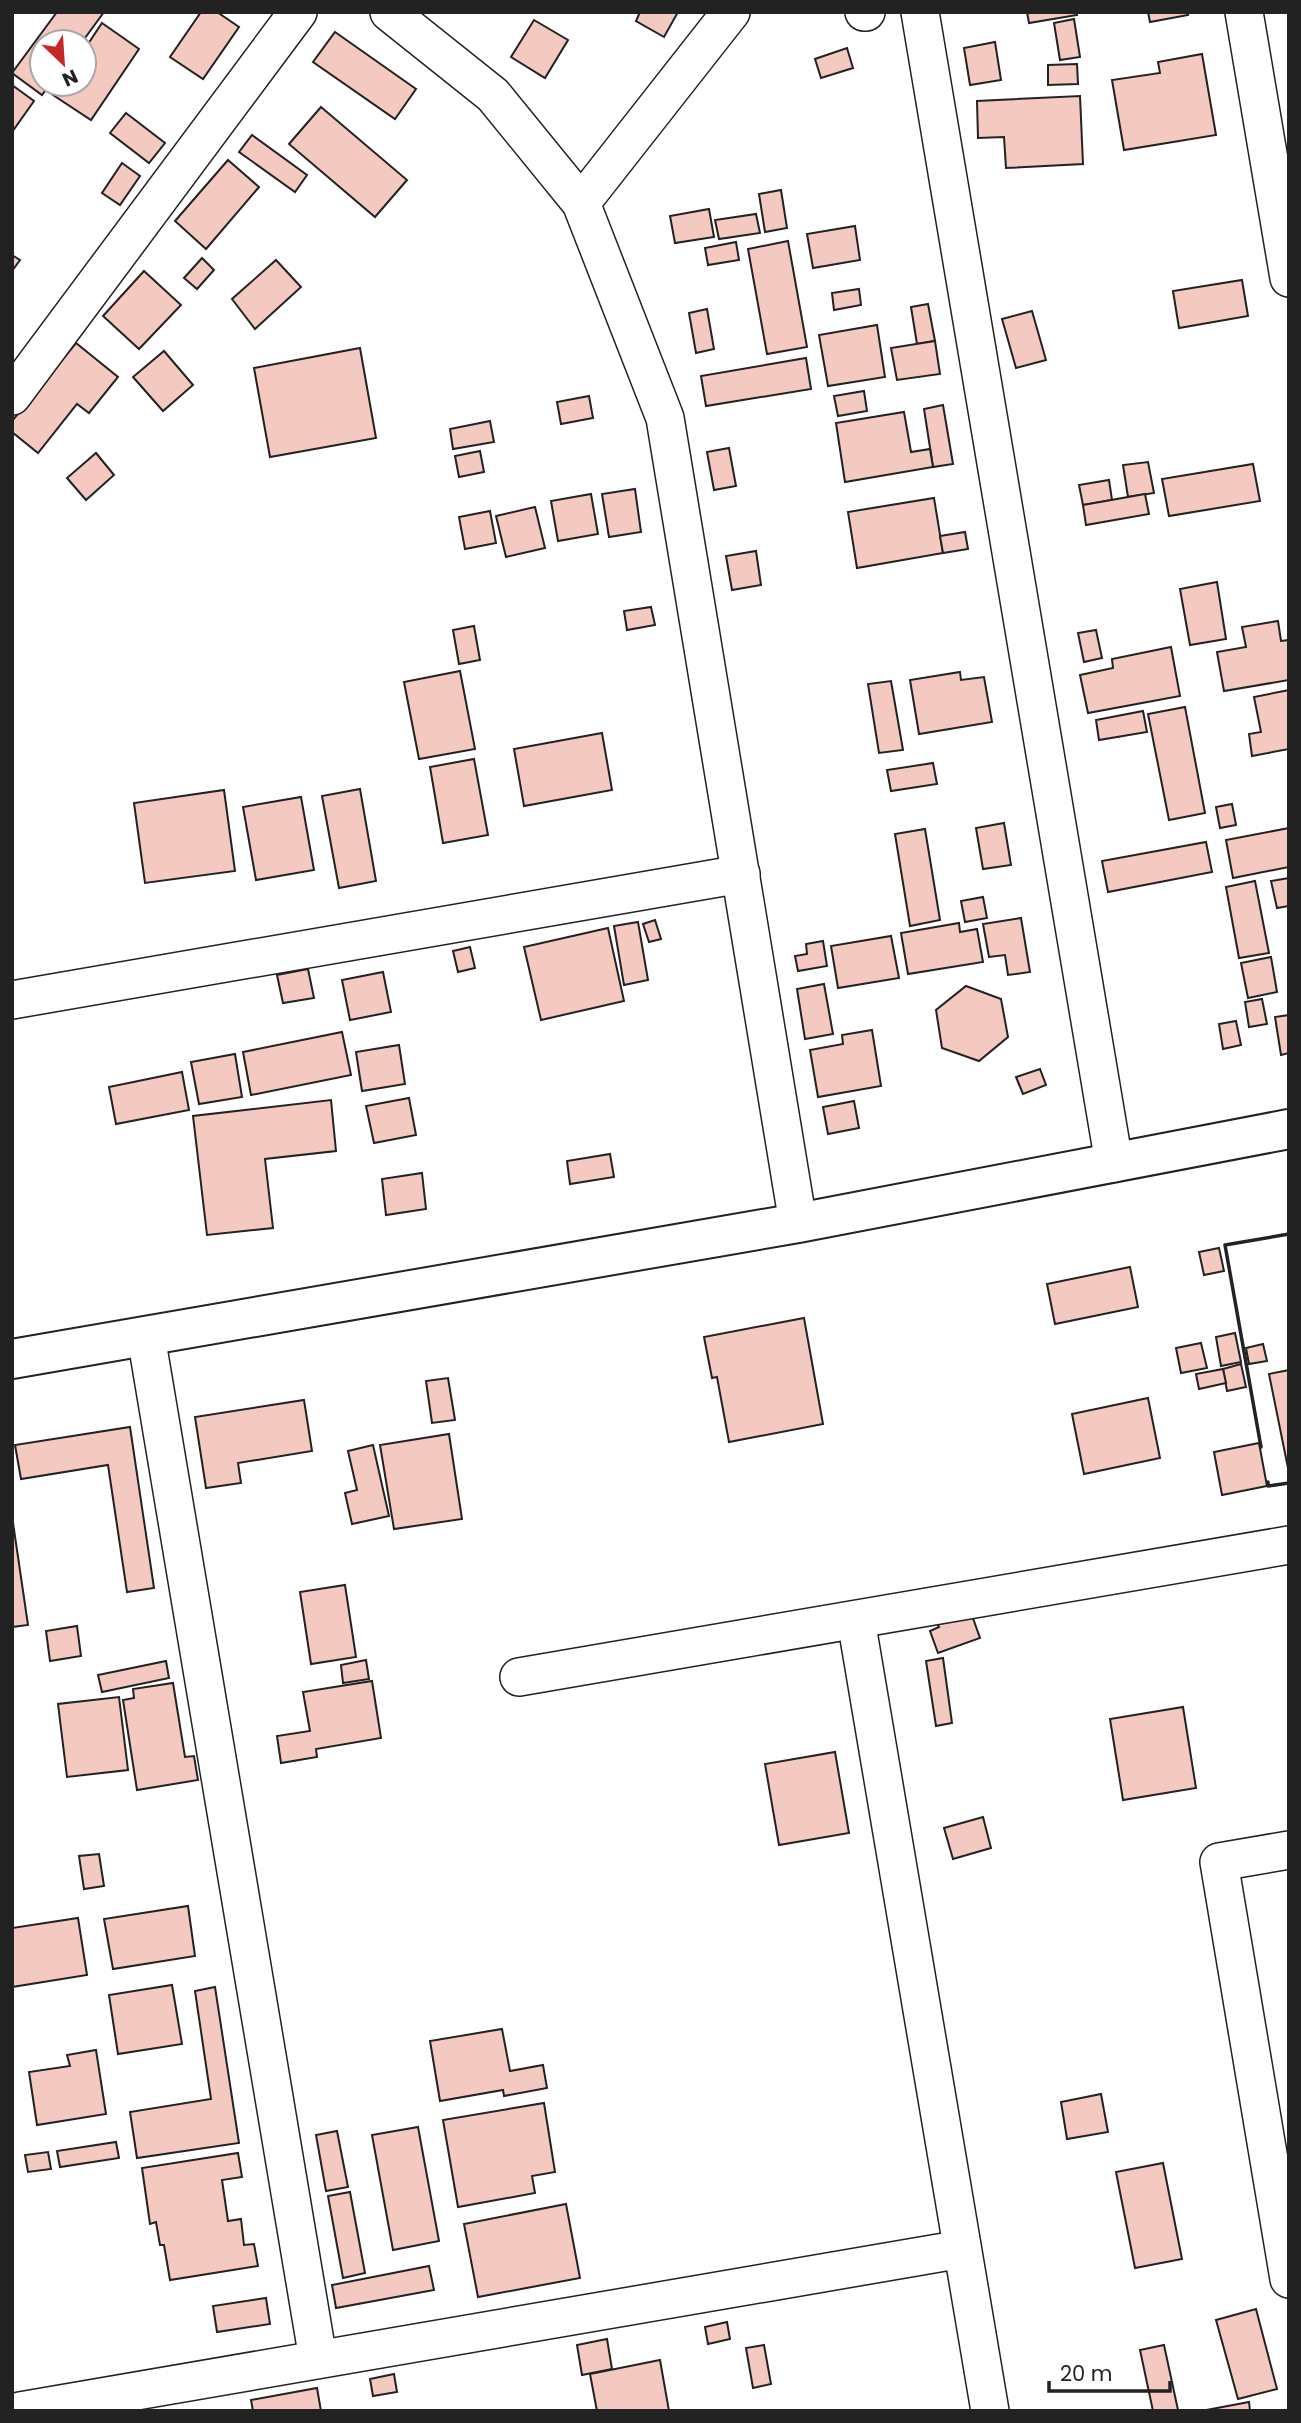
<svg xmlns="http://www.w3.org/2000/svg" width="1301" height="2423" font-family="Poppins,sans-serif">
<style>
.building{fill:#f3c9c0;stroke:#222;stroke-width:2}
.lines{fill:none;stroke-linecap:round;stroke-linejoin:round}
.street-casing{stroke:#222;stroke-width:40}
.secondary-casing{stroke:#222;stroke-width:42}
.street{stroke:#fff;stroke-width:37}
.secondary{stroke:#fff;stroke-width:38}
.wall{stroke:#222;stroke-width:3.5}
</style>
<rect width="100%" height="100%" fill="#fff"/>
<g class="building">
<polygon points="57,12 104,12 82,42 42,42 42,84 50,84 42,95 12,73"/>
<polygon points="201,12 217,12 239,27 203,79 170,57"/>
<polygon points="640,12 678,12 664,37 636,21"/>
<polygon points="1027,12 1076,12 1077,15 1029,23"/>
<polygon points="1148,12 1187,12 1188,15 1150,22"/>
<polygon points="1074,19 1080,57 1060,60 1054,23"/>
<polygon points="534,20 568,40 545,78 511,57"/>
<polygon points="102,23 139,49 91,120 53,95 60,84 84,84 84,50"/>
<polygon points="335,32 416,89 395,119 313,62"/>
<polygon points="995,42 1001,80 970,85 964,48"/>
<polygon points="847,48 853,68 821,78 815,59"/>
<polygon points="1202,54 1216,135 1124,150 1112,80 1160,73 1158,62"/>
<polygon points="1077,64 1078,84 1048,85 1048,65"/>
<polygon points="12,85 34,101 12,132"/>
<polygon points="1080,96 1083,164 1006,168 1004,137 978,138 977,101"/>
<polygon points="321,107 407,180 375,217 289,144"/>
<polygon points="126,113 165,143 149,163 110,133"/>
<polygon points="252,135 307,175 295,192 239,152"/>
<polygon points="228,160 259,187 206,249 175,221"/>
<polygon points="122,163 140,176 120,205 102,193"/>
<polygon points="781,190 787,228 765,232 759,194"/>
<polygon points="709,209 714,237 675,243 670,216"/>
<polygon points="756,214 760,233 719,239 715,220"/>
<polygon points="855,226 860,260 813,268 807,234"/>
<polygon points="788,241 807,347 767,354 748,249"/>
<polygon points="736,242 739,260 708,265 705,248"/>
<polygon points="12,255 20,260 12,271"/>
<polygon points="202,258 214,270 197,289 184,278"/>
<polygon points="276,260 301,287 255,329 232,299"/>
<polygon points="144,271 181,305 139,349 103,316"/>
<polygon points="1242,280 1248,316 1179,328 1173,291"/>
<polygon points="859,289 861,305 834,310 832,293"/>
<polygon points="928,304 935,341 917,344 911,307"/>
<polygon points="707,309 714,349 696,353 689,313"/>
<polygon points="1032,311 1046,360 1016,368 1002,319"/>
<polygon points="877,325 885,377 828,386 819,335"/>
<polygon points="935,341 940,374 897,380 891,348"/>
<polygon points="76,343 118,377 89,413 77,404 38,453 12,432 12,421"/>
<polygon points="360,348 376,438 270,457 254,368"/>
<polygon points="164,351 193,385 163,411 133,377"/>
<polygon points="806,358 811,389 706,406 701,376"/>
<polygon points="864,391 867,411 838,416 834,396"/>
<polygon points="589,396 593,418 561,424 557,402"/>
<polygon points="943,405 953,464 933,467 924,409"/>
<polygon points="904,412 911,452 930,449 933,467 845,482 836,423"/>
<polygon points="490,421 494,442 453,449 450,429"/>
<polygon points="729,448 736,486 714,490 707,452"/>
<polygon points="480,451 484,472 459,477 455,456"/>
<polygon points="96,453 114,475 86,500 67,478"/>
<polygon points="1148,462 1154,493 1128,497 1123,465"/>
<polygon points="1253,464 1260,501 1169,516 1162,479"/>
<polygon points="1109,480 1112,500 1083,505 1079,485"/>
<polygon points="635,489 641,532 609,537 602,494"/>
<polygon points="591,494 598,534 558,541 551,501"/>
<polygon points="1145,494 1149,514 1086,525 1083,505"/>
<polygon points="934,498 943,553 857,568 848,512"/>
<polygon points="535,507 545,548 506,557 496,516"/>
<polygon points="490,511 496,543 465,549 459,517"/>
<polygon points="965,532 968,549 943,553 940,536"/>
<polygon points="756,551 761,585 732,590 726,556"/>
<polygon points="1217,582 1226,639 1190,645 1180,589"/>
<polygon points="651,607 655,625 627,630 624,611"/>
<polygon points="1278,621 1281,641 1289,640 1289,680 1224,691 1217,652 1246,647 1242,627"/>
<polygon points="474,626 480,660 459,664 453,630"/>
<polygon points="1096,630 1102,658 1084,662 1078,633"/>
<polygon points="1171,647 1180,696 1088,713 1080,675 1113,668 1112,659"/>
<polygon points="460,671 475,749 419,759 404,682"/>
<polygon points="960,672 961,680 984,677 992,722 919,734 910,680"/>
<polygon points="891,681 903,750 879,753 868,684"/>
<polygon points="1289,690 1289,749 1252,756 1249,734 1261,732 1254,697"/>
<polygon points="1185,707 1205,813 1169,820 1148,714"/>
<polygon points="1143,711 1147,732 1099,740 1096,720"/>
<polygon points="602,733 612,790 524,806 514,749"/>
<polygon points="474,759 488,835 443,843 430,767"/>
<polygon points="933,763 937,784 891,791 887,770"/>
<polygon points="360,789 376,881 339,888 322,796"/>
<polygon points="224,790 235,871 145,883 134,803"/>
<polygon points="301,797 314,870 256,880 243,807"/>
<polygon points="1232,804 1236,825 1220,828 1216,807"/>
<polygon points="1004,823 1011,865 983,869 976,828"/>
<polygon points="1289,828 1289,867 1233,878 1226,840"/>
<polygon points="925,829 940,920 910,926 895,834"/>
<polygon points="1206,842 1212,872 1108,892 1102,861"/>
<polygon points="1289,878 1289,906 1277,908 1271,881"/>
<polygon points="1255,881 1269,953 1239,958 1226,887"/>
<polygon points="983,897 987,918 965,922 961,901"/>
<polygon points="1021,918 1030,972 1008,975 1005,955 989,957 983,924"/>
<polygon points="655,920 661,939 649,942 643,924"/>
<polygon points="638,922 648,980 624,985 614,926"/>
<polygon points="959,923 960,932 977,929 983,962 908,974 901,933"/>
<polygon points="608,928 624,1001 541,1020 524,947"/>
<polygon points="891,936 899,978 838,988 831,946"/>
<polygon points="823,941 827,966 798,971 795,956 807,954 806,944"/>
<polygon points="470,947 475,968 458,972 453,951"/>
<polygon points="1271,957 1277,992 1248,998 1241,963"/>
<polygon points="308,969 314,998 283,1003 277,975"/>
<polygon points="383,972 391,1012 350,1020 342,980"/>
<polygon points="824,984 833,1034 805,1039 797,989"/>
<polygon points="966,986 1001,999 1008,1037 979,1061 942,1048 936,1010"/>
<polygon points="1262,999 1267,1024 1249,1027 1245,1002"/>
<polygon points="1289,1015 1289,1053 1281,1055 1275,1017"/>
<polygon points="1236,1021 1241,1045 1223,1049 1219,1024"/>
<polygon points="872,1030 881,1086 818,1097 810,1050 843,1044 842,1035"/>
<polygon points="342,1032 351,1075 251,1095 243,1052"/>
<polygon points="399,1045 405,1084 362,1091 356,1052"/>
<polygon points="235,1054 242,1097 199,1104 191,1062"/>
<polygon points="1040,1069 1046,1085 1023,1094 1016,1077"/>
<polygon points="182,1072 189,1110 116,1124 109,1087"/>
<polygon points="409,1098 416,1135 374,1143 366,1106"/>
<polygon points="331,1100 336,1151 265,1159 273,1228 207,1235 193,1116"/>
<polygon points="854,1101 859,1128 828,1134 823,1107"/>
<polygon points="610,1154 614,1177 570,1184 567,1161"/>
<polygon points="422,1173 426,1209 386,1215 382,1179"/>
<polygon points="1219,1248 1224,1271 1204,1275 1199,1252"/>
<polygon points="1130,1267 1138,1307 1055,1324 1047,1284"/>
<polygon points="804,1318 823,1424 729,1442 717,1377 712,1378 704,1337"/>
<polygon points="1235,1333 1241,1362 1221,1366 1216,1337"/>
<polygon points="1201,1343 1207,1368 1181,1373 1176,1348"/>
<polygon points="1263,1344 1267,1361 1249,1364 1246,1348"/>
<polygon points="1241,1364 1246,1387 1227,1391 1223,1369"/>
<polygon points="1223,1369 1226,1383 1199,1389 1196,1374"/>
<polygon points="1289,1370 1289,1473 1269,1374"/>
<polygon points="448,1378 455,1420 432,1423 426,1381"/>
<polygon points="1148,1398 1160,1458 1084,1474 1072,1414"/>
<polygon points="304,1400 312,1451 238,1463 241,1483 206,1488 195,1417"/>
<polygon points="130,1427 154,1588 127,1592 108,1465 21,1479 15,1445"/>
<polygon points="449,1434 462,1519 394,1529 380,1445"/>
<polygon points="1259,1443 1267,1486 1222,1495 1214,1452"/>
<polygon points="373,1445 389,1516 352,1524 345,1493 357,1490 348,1451"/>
<polygon points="12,1516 28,1625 12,1627"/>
<polygon points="345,1585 356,1657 311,1664 300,1592"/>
<polygon points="969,1607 980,1638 938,1653 930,1631 939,1627 935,1619"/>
<polygon points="77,1626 81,1656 50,1661 46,1631"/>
<polygon points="943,1658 952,1723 936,1726 926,1661"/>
<polygon points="366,1660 369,1679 343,1683 341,1665"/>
<polygon points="166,1661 169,1678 102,1692 98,1675"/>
<polygon points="372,1681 381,1738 316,1749 317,1757 281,1763 277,1736 310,1731 303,1692"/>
<polygon points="173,1683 185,1757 194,1756 198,1780 137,1790 123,1700 134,1698 133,1689"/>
<polygon points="119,1697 128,1770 67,1777 58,1704"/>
<polygon points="1183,1707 1196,1788 1123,1800 1110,1719"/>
<polygon points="835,1752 849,1833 779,1845 765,1764"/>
<polygon points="983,1817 991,1848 953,1859 944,1828"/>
<polygon points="99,1854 104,1886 84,1889 79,1856"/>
<polygon points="188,1906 195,1956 113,1969 104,1919"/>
<polygon points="78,1918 87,1975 12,1987 12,1928"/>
<polygon points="172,1985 182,2044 118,2054 109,1995"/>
<polygon points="215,1987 239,2143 137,2158 130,2112 211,2099 195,1991"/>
<polygon points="502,2029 510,2071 543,2065 547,2088 504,2096 503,2090 440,2101 430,2041"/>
<polygon points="96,2050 106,2114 37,2125 29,2072 70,2066 67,2055"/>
<polygon points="1101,2094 1108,2132 1067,2139 1061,2102"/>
<polygon points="544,2103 555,2172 532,2176 535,2193 458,2207 443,2120"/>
<polygon points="418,2127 439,2241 393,2250 372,2135"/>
<polygon points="337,2131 348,2187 326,2191 316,2135"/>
<polygon points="116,2142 119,2158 60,2167 57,2151"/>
<polygon points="48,2152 51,2169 28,2172 25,2155"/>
<polygon points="238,2153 242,2177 222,2180 228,2221 241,2219 244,2245 254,2244 258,2266 170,2280 164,2245 160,2245 156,2222 150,2224 142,2168"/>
<polygon points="1163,2163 1182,2259 1135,2268 1116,2172"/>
<polygon points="350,2192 365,2273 343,2278 328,2196"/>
<polygon points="566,2204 580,2278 478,2297 464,2224"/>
<polygon points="429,2266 434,2290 336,2308 332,2285"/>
<polygon points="266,2298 270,2324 217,2332 213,2306"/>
<polygon points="1256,2309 1277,2389 1238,2399 1216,2320"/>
<polygon points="727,2322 730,2339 708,2344 705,2327"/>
<polygon points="607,2339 612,2369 582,2375 577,2345"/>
<polygon points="764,2345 771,2384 753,2388 746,2348"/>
<polygon points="1164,2345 1178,2410 1177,2411 1153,2411 1140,2350"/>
<polygon points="660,2360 669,2411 597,2411 590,2374"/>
<polygon points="394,2374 397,2392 373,2396 370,2379"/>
<polygon points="317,2388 321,2411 253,2411 251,2400"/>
<polygon points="1249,2402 1250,2411 1201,2411"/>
</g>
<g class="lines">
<defs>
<g id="street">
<polyline points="389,12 493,95 581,203 665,418 798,1223"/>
<polyline points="864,12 866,12"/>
<polyline points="920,12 1114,1163"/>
<polyline points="1244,12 1289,278"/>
<polyline points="581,203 731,12"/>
<polyline points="12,396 298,12"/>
<polyline points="12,1000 741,874"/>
<polyline points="146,1336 318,2359"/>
<polyline points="856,1620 990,2411"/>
<polyline points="519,1677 1289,1545"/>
<polyline points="1289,1850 1219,1862 1289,2279"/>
<polyline points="20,2411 962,2249"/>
</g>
<polyline id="secondary" points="12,1359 798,1223 1289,1129"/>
</defs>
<use href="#street" class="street-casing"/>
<use href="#secondary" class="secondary-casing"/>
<use href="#street" class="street"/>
<use href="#secondary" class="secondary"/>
<g class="wall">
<polyline points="1261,1447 1225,1245 1289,1234"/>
<polyline points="1268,1482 1268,1486 1289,1483"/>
</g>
</g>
<rect width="1301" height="2423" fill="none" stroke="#222222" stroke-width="28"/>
<g transform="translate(63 63) rotate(155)"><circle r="33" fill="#ffffff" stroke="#a7a7a7" stroke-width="2"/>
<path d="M0-5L12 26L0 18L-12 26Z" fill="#c62828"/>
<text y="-10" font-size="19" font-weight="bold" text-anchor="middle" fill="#222222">N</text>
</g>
<path d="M1049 2381v10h121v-10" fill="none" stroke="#222222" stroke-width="3.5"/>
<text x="1060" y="2381" font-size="21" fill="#222222" stroke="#ffffff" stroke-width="5" paint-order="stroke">20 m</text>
</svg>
